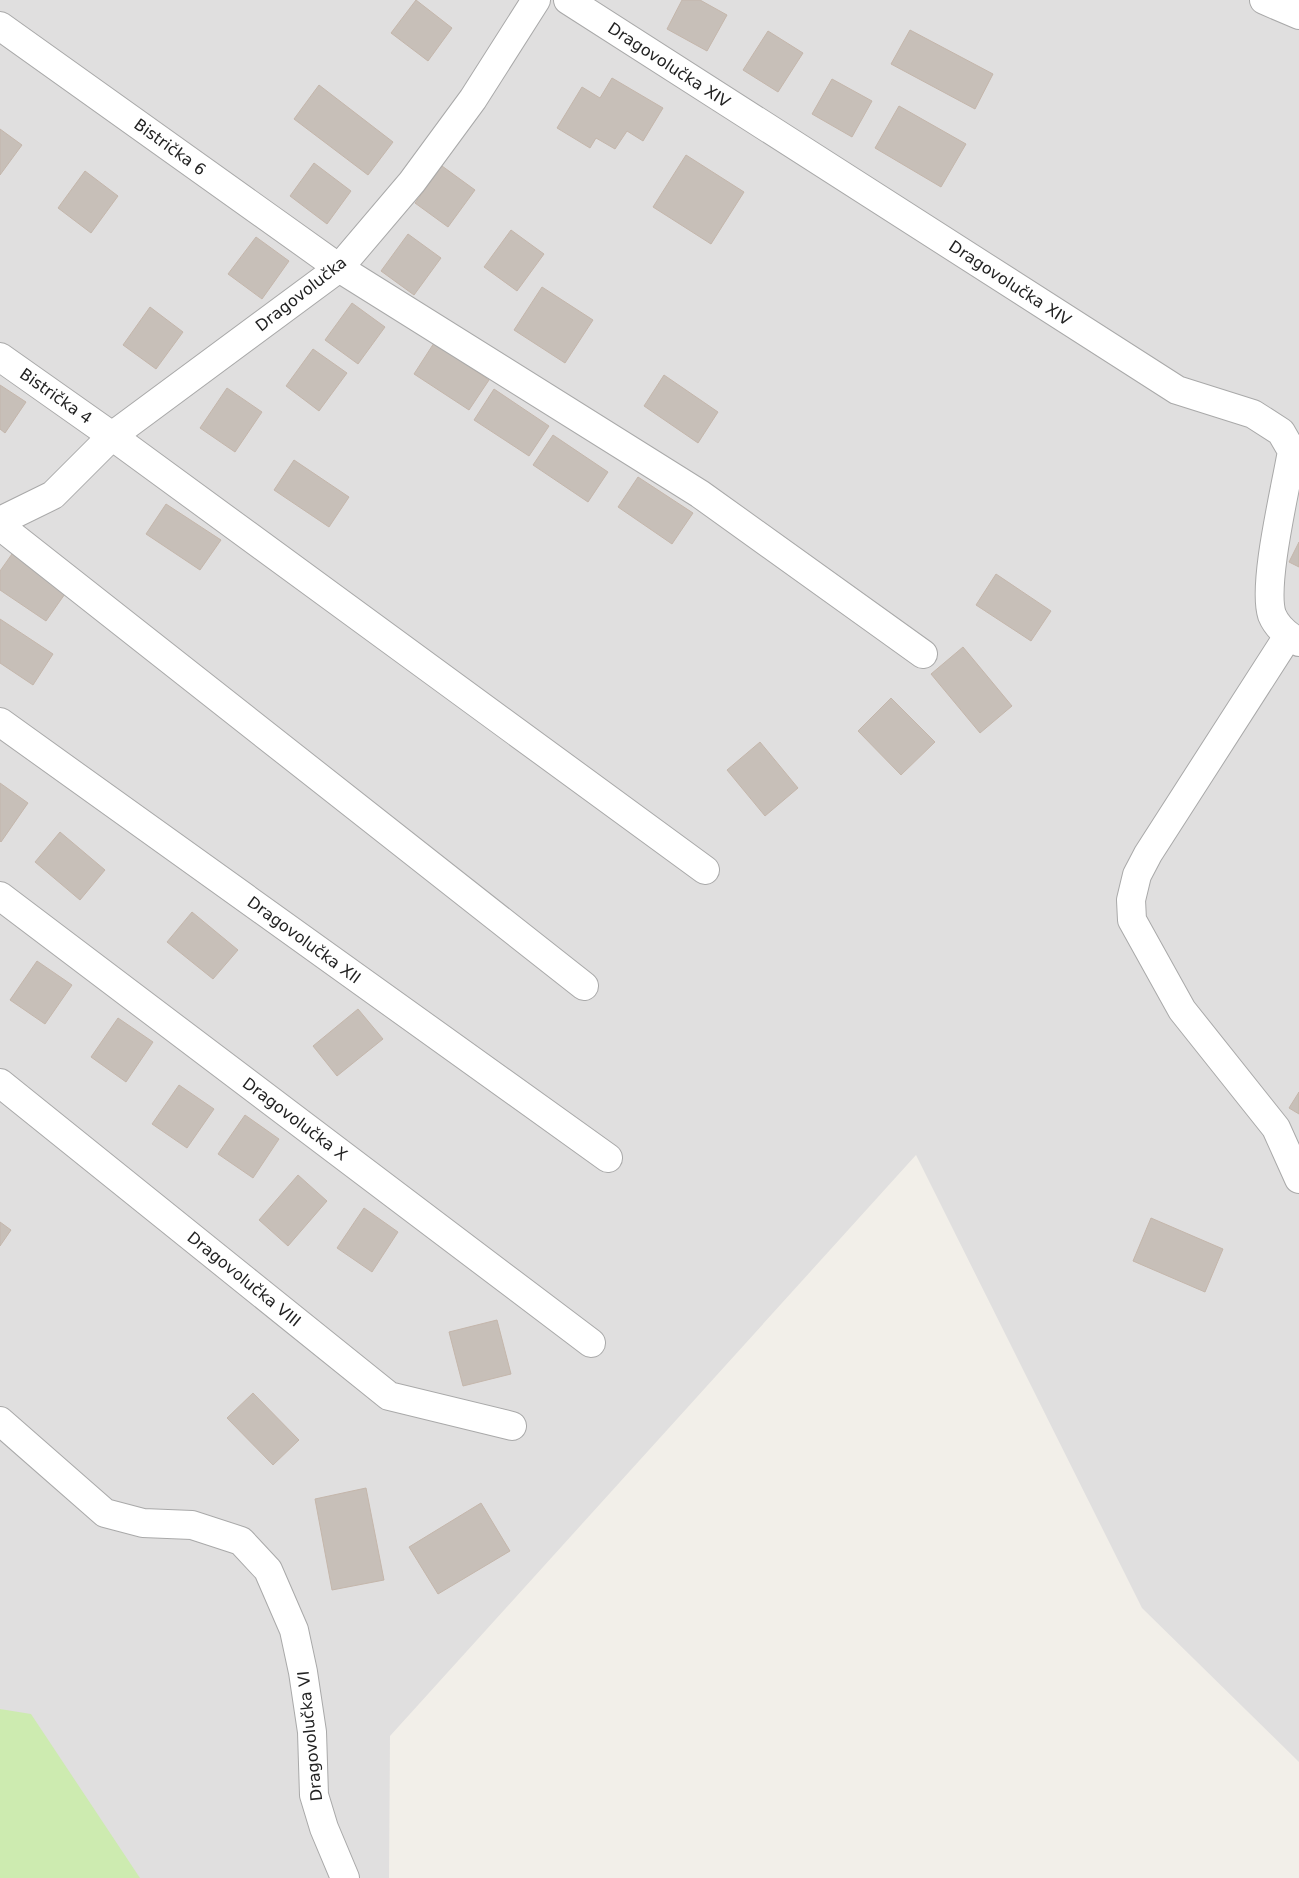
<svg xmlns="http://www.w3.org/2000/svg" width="1299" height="1878" font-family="'DejaVu Sans',sans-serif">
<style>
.residential{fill:#e0dfdf}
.grass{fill:#cdebb0}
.building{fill:#c7bfb8;stroke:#c4b6ab}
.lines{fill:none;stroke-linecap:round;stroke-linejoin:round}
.minor-casing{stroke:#a9a9a9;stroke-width:30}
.minor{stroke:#fff;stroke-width:28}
.labels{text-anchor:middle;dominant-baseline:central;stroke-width:4.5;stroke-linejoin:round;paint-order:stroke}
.street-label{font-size:16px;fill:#222;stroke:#fff}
</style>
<rect width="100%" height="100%" fill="#f2efe9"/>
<polygon class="residential" points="0,0 1299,0 1299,1762 1142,1608 916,1155 390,1736 389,1878 0,1878"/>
<polygon class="grass" points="0,1709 31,1714 140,1878 0,1878"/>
<g class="building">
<polygon points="416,0 452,28 428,61 391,33"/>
<polygon points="682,0 700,0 727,15 707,51 667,29"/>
<polygon points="910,30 993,74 975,109 891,64"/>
<polygon points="768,31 803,53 778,92 743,70"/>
<polygon points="612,78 663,108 643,141 627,131 615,149 596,138 590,148 557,128 582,87 600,98"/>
<polygon points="832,79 872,101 852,137 812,114"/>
<polygon points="319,85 393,142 368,175 294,119"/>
<polygon points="899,106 966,144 941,187 875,148"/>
<polygon points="0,129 22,145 0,175"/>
<polygon points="686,155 744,192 711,244 653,207"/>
<polygon points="314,163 351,191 327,224 290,196"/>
<polygon points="442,166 475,190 448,227 415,203"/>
<polygon points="85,171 118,196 91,233 58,208"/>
<polygon points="511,230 544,254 517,291 484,267"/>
<polygon points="408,234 441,258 414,295 381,271"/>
<polygon points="256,237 289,261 262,299 228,274"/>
<polygon points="542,287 593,320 565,363 514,330"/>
<polygon points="352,303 385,327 358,364 325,340"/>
<polygon points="150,307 183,332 156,369 123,345"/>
<polygon points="434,343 489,380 469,410 414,374"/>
<polygon points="313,349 347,373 319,411 286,386"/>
<polygon points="664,375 718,412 698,443 644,406"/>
<polygon points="0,385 26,402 5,433 0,429"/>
<polygon points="227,388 262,412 235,452 200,428"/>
<polygon points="494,389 549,426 529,456 474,420"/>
<polygon points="553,435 608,472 588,502 533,465"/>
<polygon points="294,460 349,497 329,527 274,490"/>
<polygon points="638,477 693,513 672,544 618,507"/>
<polygon points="166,504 221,540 200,570 146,534"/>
<polygon points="1299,542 1299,567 1289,562"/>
<polygon points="12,554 67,591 46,621 0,590 0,571"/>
<polygon points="996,574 1051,611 1031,641 976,605"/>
<polygon points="0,619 53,654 33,685 0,663"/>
<polygon points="963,647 1012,706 980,733 931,674"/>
<polygon points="891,698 935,742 901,775 858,731"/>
<polygon points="760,742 798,788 765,816 727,770"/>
<polygon points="0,783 28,803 1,842 0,841"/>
<polygon points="60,832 105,870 80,900 35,862"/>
<polygon points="192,912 238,950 213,979 167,942"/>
<polygon points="37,961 72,985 45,1024 10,1000"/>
<polygon points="358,1009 383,1039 337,1076 313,1046"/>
<polygon points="118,1018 153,1042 126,1082 91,1057"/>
<polygon points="179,1085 214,1109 187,1148 152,1124"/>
<polygon points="1299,1092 1299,1114 1289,1108"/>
<polygon points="245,1115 279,1139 253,1178 218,1154"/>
<polygon points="298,1175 327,1201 288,1246 259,1220"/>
<polygon points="364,1208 398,1232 372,1272 337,1248"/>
<polygon points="1151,1218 1223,1249 1205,1292 1133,1261"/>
<polygon points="0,1222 11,1230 0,1246"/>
<polygon points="497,1320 511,1374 463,1386 449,1332"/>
<polygon points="253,1393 299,1440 273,1465 227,1418"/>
<polygon points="366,1488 384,1580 332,1590 315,1499"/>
<polygon points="481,1503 510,1551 438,1594 409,1547"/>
</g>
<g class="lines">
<defs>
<g id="minor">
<path d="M 568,0 L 1177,390 L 1253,414 L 1281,432 L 1292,451 C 1286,487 1262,585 1272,615 C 1277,627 1288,636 1299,642"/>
<polyline points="1264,0 1299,15"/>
<polyline points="0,26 339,268 700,494 923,654"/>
<polyline points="0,357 112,436 705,870"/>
<polyline points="0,521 53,495 112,436 339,268 412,182 473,99 536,0"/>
<polyline points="0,526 584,986"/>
<polyline points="1288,636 1148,854 1137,875 1131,900 1132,920 1182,1010 1276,1128 1299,1179"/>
<polyline points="0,722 608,1158"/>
<polyline points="0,896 591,1343"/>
<polyline points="0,1083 389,1396 512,1426"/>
<polyline points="0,1421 105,1513 143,1523 192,1525 241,1541 268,1570 294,1630 303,1672 312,1732 314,1795 324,1828 345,1878"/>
</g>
</defs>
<use href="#minor" class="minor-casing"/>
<use href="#minor" class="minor"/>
</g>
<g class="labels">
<g class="street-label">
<text transform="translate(669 65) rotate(33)">Dragovolučka XIV</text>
<text transform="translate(170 147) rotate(36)">Bistrička 6</text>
<text transform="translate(1010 283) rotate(33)">Dragovolučka XIV</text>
<text transform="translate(301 294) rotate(-38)">Dragovolučka</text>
<text transform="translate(56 396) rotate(35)">Bistrička 4</text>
<text transform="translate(304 940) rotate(36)">Dragovolučka XII</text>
<text transform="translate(295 1119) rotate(37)">Dragovolučka X</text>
<text transform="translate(244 1279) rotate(39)">Dragovolučka VIII</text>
<text transform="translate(310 1736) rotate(-96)">Dragovolučka VI</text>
</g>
</g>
</svg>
